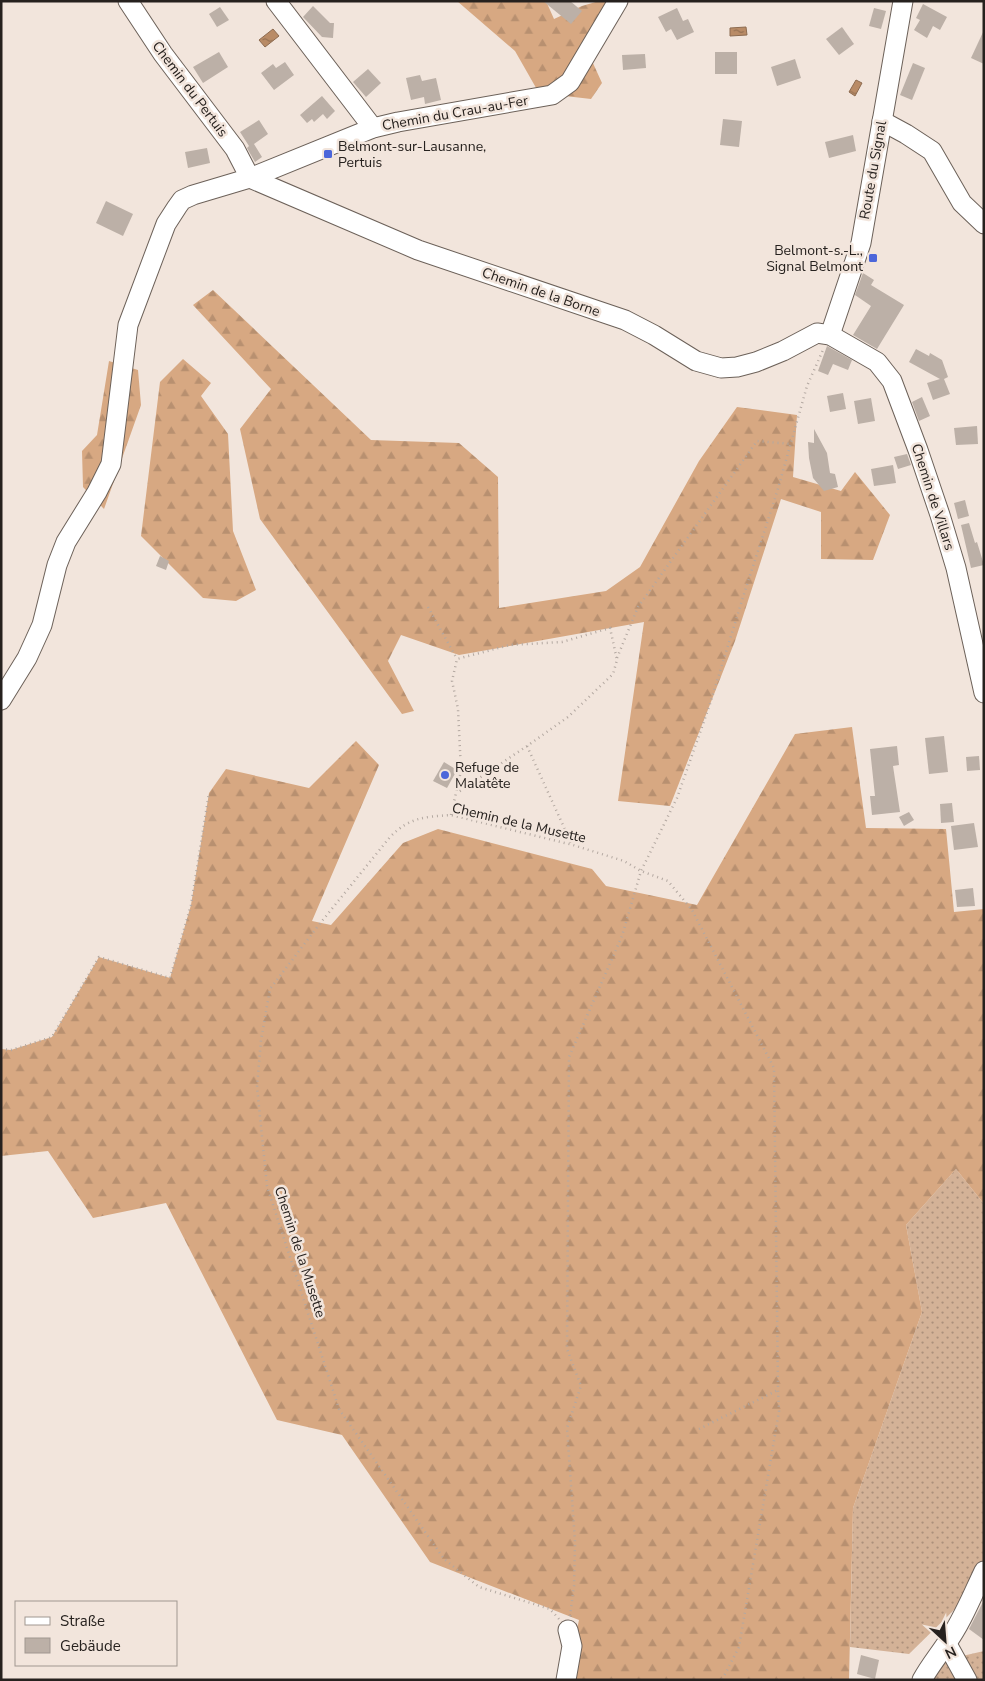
<svg xmlns="http://www.w3.org/2000/svg" width="985" height="1681" font-family="'Nunito Sans',sans-serif">
<style>
.grass{fill:url(#grass-dots)}
.forest{fill:url(#forest-firs)}
.water{fill:url(#water-ripples);stroke:#8d6b50}
.building{fill:#bcb0a7}
.lines{fill:none;stroke-linecap:round;stroke-linejoin:round}
.minor-casing{stroke:#6c6159;stroke-width:21}
.path{stroke:#b3a8a1;stroke-width:2.5;stroke-dasharray:1 4;stroke-linecap:butt}
.minor{stroke:#fff;stroke-width:19}
.poi-dot{fill:#4c66da;stroke:#f2e5dc;stroke-width:2}
.labels{text-anchor:middle;dominant-baseline:central;stroke-width:5;stroke-linejoin:round;paint-order:stroke}
.street-label{font-size:14px;fill:#26211e;stroke:#f2e5dc}
.poi-label{font-size:14px;fill:#26211e;stroke:#f2e5dc;text-anchor:start}
</style>
<defs>
<pattern id="grass-dots" width="8" height="8" patternUnits="userSpaceOnUse" patternTransform="scale(1.25)"><rect width="8" height="8" fill="#d4b297"/><path d="M2 2h.1M6 6h.1" fill="none" stroke="#ac907b" stroke-width="1.8" stroke-linecap="round"/></pattern>
<pattern id="forest-firs" width="22" height="20" patternUnits="userSpaceOnUse" patternTransform="scale(1.25)"><rect width="22" height="20" fill="#d7a882"/><path d="M5 1l3.5 6h-7zM16 11l3.5 6h-7z" fill="#b89070"/></pattern>
<pattern id="water-ripples" width="26" height="14" patternUnits="userSpaceOnUse" patternTransform="scale(1.25)"><rect width="26" height="14" fill="#b98b66"/><path d="M2 4q2-2 4 0t4 0M15 11q2-2 4 0t4 0" fill="none" stroke="#967153"/></pattern>
</defs>
<rect width="100%" height="100%" fill="#f2e5dc"/>
<g class="grass">
<polygon points="956,1169 984,1204 984,1587 979,1598 956,1608 909,1654 850,1647 853,1508 922,1312 906,1225"/>
<polygon points="984,1651 984,1680 914,1680 923,1665"/>
</g>
<g class="forest">
<polygon points="457,1 546,1 554,19 582,6 599,1 622,1 592,61 602,83 591,99 539,93 515,51"/>
<polygon points="213,290 371,440 459,443 498,477 499,608 606,591 640,567 699,461 737,407 797,415 793,477 841,491 855,472 890,515 873,560 821,559 821,512 781,499 735,641 670,806 618,801 644,622 459,655 401,635 388,661 414,711 402,714 260,519 240,429 271,389 193,305"/>
<polygon points="183,359 211,383 201,396 228,434 233,531 256,590 236,601 203,598 141,536 160,382"/>
<polygon points="109,361 138,370 141,405 104,509 83,487 82,451 97,435"/>
<polygon points="852,727 866,828 946,829 954,912 984,909 984,1204 956,1169 906,1225 922,1312 853,1508 849,1680 566,1680 579,1620 430,1562 342,1435 277,1420 166,1203 93,1218 48,1151 1,1156 1,1049 11,1050 52,1037 99,957 170,978 191,905 209,793 226,769 309,788 356,741 379,765 312,921 331,925 403,843 438,829 592,869 606,886 697,905 795,734"/>
</g>
<g class="water">
<polygon points="746,27 747,35 730,36 730,28"/>
<polygon points="273,29 279,36 265,47 259,40"/>
<polygon points="856,80 862,83 855,96 849,92"/>
</g>
<g class="building">
<polygon points="543,1 570,1 582,11 571,24"/>
<polygon points="923,4 947,17 940,30 933,26 927,38 914,30 920,20 916,18"/>
<polygon points="313,6 330,23 334,23 333,38 322,37 303,17"/>
<polygon points="220,7 229,20 217,27 209,14"/>
<polygon points="677,8 683,21 688,19 694,32 677,40 671,29 666,32 658,17"/>
<polygon points="874,8 886,11 881,29 869,26"/>
<polygon points="842,27 854,44 839,55 826,39"/>
<polygon points="984,30 984,64 971,58"/>
<polygon points="219,52 228,67 203,83 193,67"/>
<rect x="715" y="52" width="22" height="22"/>
<polygon points="645,54 646,68 623,70 622,55"/>
<polygon points="795,59 801,78 777,86 771,67"/>
<polygon points="285,62 294,75 274,90 261,73 273,64 276,68"/>
<polygon points="913,63 925,68 912,100 900,95"/>
<polygon points="368,69 381,83 366,97 353,82"/>
<polygon points="420,75 422,81 436,78 441,100 425,104 424,97 411,100 406,78"/>
<polygon points="322,96 335,111 327,119 323,114 314,122 312,119 307,123 300,115"/>
<polygon points="723,119 742,121 739,147 720,145"/>
<polygon points="259,120 268,134 254,144 262,157 255,162 247,148 249,146 240,132"/>
<polygon points="853,135 856,151 829,158 825,142"/>
<polygon points="207,148 210,163 188,168 185,152"/>
<polygon points="106,201 133,214 123,236 96,223"/>
<polygon points="863,273 874,280 871,285 904,305 877,349 853,335 871,306 855,295"/>
<polygon points="827,346 852,360 848,370 833,364 828,375 818,371"/>
<polygon points="916,349 929,356 930,353 942,360 948,377 944,379 950,394 933,400 927,383 940,379 909,362"/>
<polygon points="843,393 846,409 830,412 827,396"/>
<polygon points="922,397 930,416 919,421 912,402"/>
<polygon points="871,398 875,421 858,424 854,401"/>
<polygon points="977,426 978,444 956,445 954,428"/>
<polygon points="814,429 827,453 830,473 835,474 838,487 824,491 813,478 809,458 808,442 814,443"/>
<polygon points="907,454 911,465 898,469 894,457"/>
<polygon points="893,465 896,483 874,486 871,469"/>
<polygon points="965,500 969,516 958,519 954,503"/>
<polygon points="969,523 975,543 977,542 984,565 971,568 961,525"/>
<polygon points="160,556 169,561 166,570 156,566"/>
<polygon points="944,736 948,772 929,774 925,738"/>
<polygon points="897,746 899,765 893,766 900,812 872,815 870,796 875,796 870,749"/>
<polygon points="979,756 980,770 967,771 966,757"/>
<polygon points="444,762 457,770 447,788 433,781"/>
<polygon points="952,803 954,822 941,823 940,804"/>
<polygon points="909,812 914,820 904,826 899,817"/>
<polygon points="974,823 978,847 954,850 951,826"/>
<polygon points="973,888 975,906 957,907 955,890"/>
<polygon points="984,1600 984,1640 969,1629"/>
<polygon points="861,1655 879,1660 875,1679 857,1674"/>
</g>
<g class="lines">
<defs>
<g id="minor">
<polyline points="128,1 163,54 235,149 250,178"/>
<polyline points="276,1 373,128"/>
<polyline points="882,121 906,134 932,151 962,203 984,224"/>
<polyline points="250,178 418,250 625,320 654,335 696,361 721,368 737,367 756,362 783,351 817,333 830,335 877,362 892,381 918,450 940,515 956,568 984,693"/>
<polyline points="830,335 861,243 903,1"/>
<polyline points="1,700 27,658 42,625 57,565 66,542 97,492 111,464 128,325 166,224 177,207 182,200 193,195 250,178 373,128 398,122 552,95 570,82 618,1"/>
<polyline points="947,1644 967,1680"/>
<polyline points="566,1680 572,1646 568,1630"/>
<path d="M 922,1680 C 929,1667 938,1656 946,1644 C 962,1622 972,1596 984,1571"/>
</g>
</defs>
<use href="#minor" class="minor-casing"/>
<g class="path">
<polyline points="428,607 457,659"/>
<polyline points="617,658 638,607 757,441 791,444"/>
<polyline points="527,746 572,845"/>
<polyline points="451,815 461,771 458,709 452,681 457,659 510,645 562,642 610,628 617,660 613,674 568,717 527,746 457,793"/>
<polyline points="1,1049 11,1050 52,1037 99,957 170,978 191,905 209,793"/>
<polyline points="699,1429 778,1390"/>
<polyline points="570,1616 574,1586 575,1542 567,1428 581,1386 567,1349 569,1057 622,936 641,871 677,798 709,707 744,594 777,492 807,386 823,350"/>
<path d="M 559,1619 L 550,1609 L 479,1587 L 444,1559 L 339,1409 L 267,1186 L 257,1087 L 261,1040 L 270,989 L 318,926 L 390,837 C 410,817 424,817 451,815 L 573,845 L 624,861 L 641,871 L 668,881 L 692,910 L 774,1068 L 778,1390 L 779,1411 L 739,1647 L 722,1680"/>
</g>
<use href="#minor" class="minor"/>
</g>
<g class="poi-dot">
<rect x="323" y="149" width="10" height="10" rx="2.5"/>
<rect x="868" y="253" width="10" height="10" rx="2.5"/>
<circle cx="445" cy="775" r="5"/>
</g>
<g class="labels">
<g class="street-label">
<text transform="translate(190 89) rotate(53)">Chemin du Pertuis</text>
<text transform="translate(455 113) rotate(-10)">Chemin du Crau-au-Fer</text>
<text transform="translate(873 170) rotate(-80)">Route du Signal</text>
<text transform="translate(541 292) rotate(19)">Chemin de la Borne</text>
<text transform="translate(933 497) rotate(72)">Chemin de Villars</text>
<text transform="translate(519 823) rotate(13)">Chemin de la Musette</text>
<text transform="translate(300 1252) rotate(72)">Chemin de la Musette</text>
</g>
<g class="poi-label">
<text x="338" y="146">Belmont-sur-Lausanne,<tspan x="338" dy="16">Pertuis</tspan></text>
<text x="863" y="250" text-anchor="end">Belmont-s.-L.,<tspan x="863" dy="16">Signal Belmont</tspan></text>
<text x="455" y="767">Refuge de<tspan x="455" dy="16">Malatête</tspan></text>
</g>
</g>
<rect width="985" height="1681" fill="none" stroke="#26211e" stroke-width="5"/>
<rect x="15" y="1601" width="162" height="65" fill="#f2e5dc" stroke="#a09790"/>
<rect x="25" y="1617" width="25" height="8" fill="#ffffff" stroke="#a09790"/>
<text x="60" y="1626" font-size="15" fill="#26211e">Straße</text>
<rect x="25" y="1638" width="25" height="15" fill="#bcb0a7" stroke="#a09790"/>
<text x="60" y="1651" font-size="15" fill="#26211e">Gebäude</text>
<g transform="translate(945 1641) rotate(154)" stroke="#f2e5dc" stroke-width="4" paint-order="stroke">
<path d="M0-4L9 19L0 12L-9 19Z" fill="#26211e"/>
<text y="-8" font-size="14" font-weight="bold" text-anchor="middle" fill="#26211e">N</text>
</g>
</svg>
